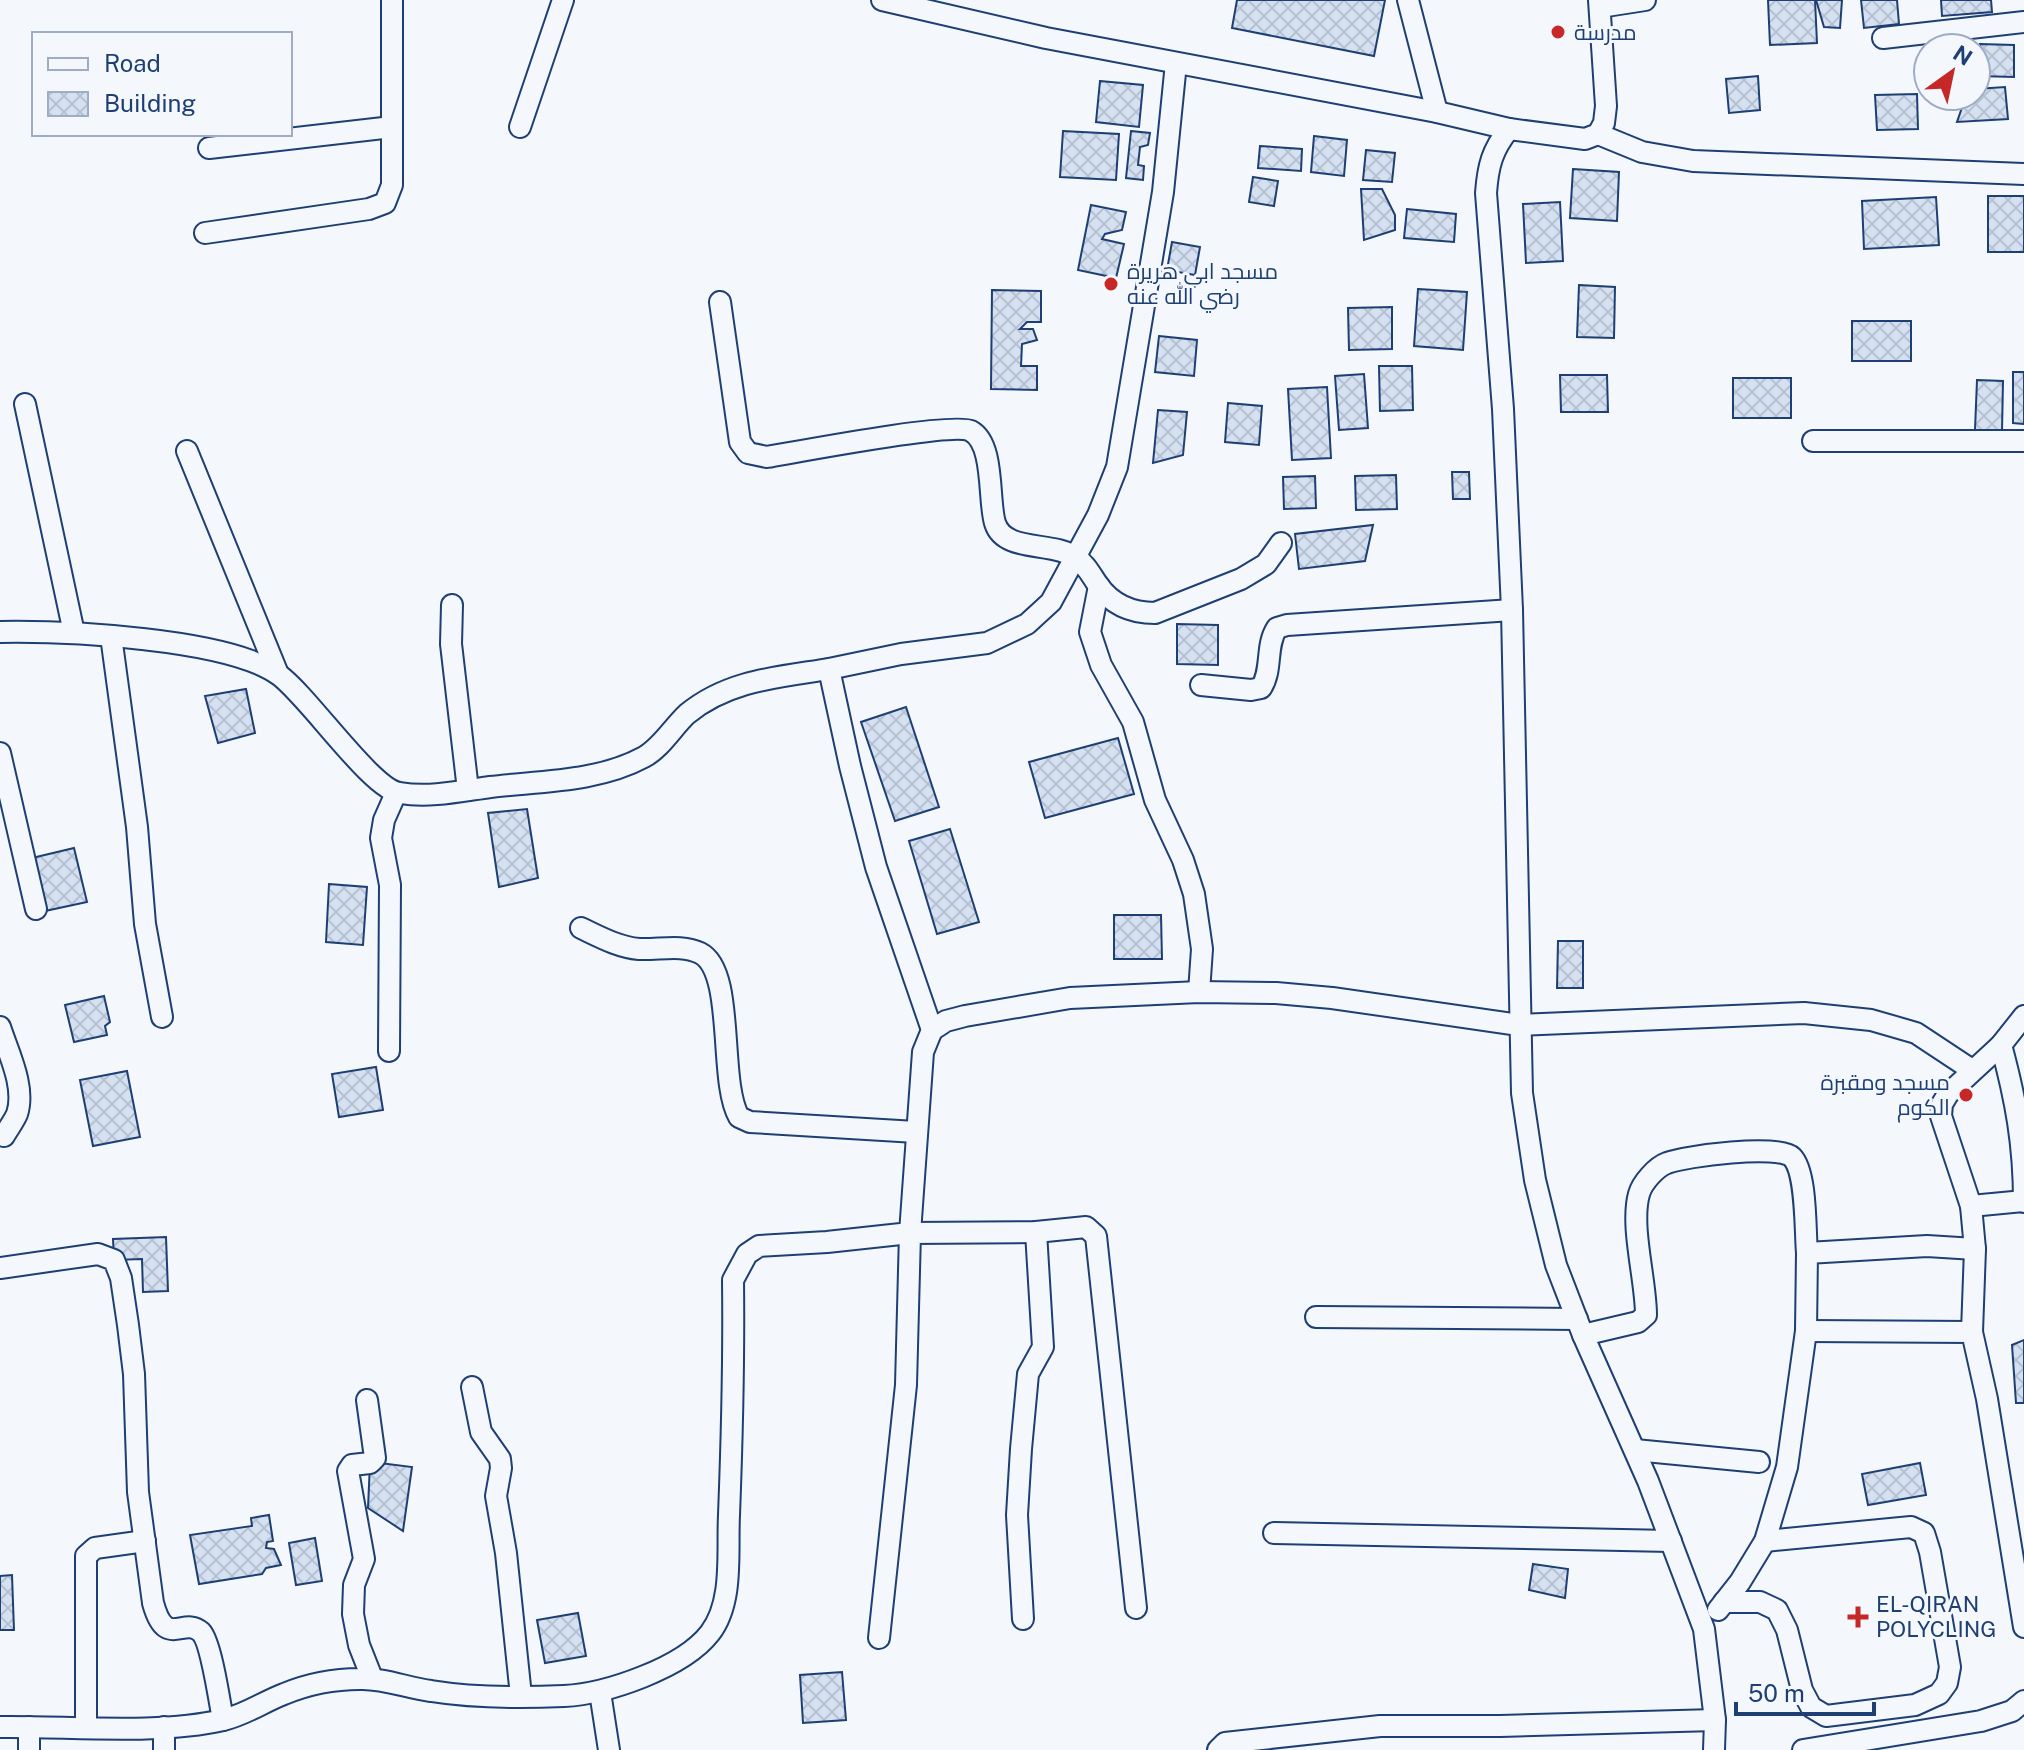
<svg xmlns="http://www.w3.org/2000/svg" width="2024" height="1750" font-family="'Public Sans',Cairo,sans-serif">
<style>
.building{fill:url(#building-cross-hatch);stroke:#1d3f73;stroke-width:2}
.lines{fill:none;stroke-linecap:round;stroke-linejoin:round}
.minor-casing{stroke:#1d3f73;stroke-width:24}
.minor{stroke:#f4f7fb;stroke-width:20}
.poi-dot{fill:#c62828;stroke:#f4f7fb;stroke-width:3}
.labels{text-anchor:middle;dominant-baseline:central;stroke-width:6;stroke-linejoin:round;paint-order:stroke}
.poi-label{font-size:22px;fill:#1d3f73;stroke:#f4f7fb;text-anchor:start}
</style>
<defs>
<pattern id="building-cross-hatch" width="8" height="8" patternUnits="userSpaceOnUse" patternTransform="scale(2)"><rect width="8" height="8" fill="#d5e0f0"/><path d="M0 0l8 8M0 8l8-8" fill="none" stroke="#b6c1d1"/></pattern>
</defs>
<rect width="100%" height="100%" fill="#f4f7fb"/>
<g class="building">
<polygon points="1237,0 1385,0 1374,56 1232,28"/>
<polygon points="1768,0 1815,0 1817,43 1770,45"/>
<polygon points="1816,0 1842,0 1840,28 1824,27"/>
<polygon points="1861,0 1897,0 1899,24 1864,28"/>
<polygon points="1941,0 1991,0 1992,12 1942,16"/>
<polygon points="1980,44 2014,45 2014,77 1979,76"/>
<polygon points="1758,76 1760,110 1729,113 1726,79"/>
<polygon points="1100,81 1143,85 1139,127 1096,122"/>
<polygon points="2005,87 2008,119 1957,122 1966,96 1976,96 1976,89"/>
<polygon points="1917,94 1918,129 1877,130 1875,95"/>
<polygon points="1063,131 1119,134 1116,180 1060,177"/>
<polygon points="1131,131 1150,133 1148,145 1140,147 1138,165 1144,166 1143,180 1126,178"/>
<polygon points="1314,136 1347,140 1344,176 1311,172"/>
<polygon points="1260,146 1302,149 1301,171 1258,168"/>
<polygon points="1366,150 1395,153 1392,182 1363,180"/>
<polygon points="1573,169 1619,172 1617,221 1570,218"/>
<polygon points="1253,177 1278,181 1274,206 1249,202"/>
<polygon points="1361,189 1382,189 1395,215 1395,230 1364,240"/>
<rect x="1988" y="196" width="36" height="56"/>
<polygon points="1936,197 1939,245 1864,249 1862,201"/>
<polygon points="1560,202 1563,261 1526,263 1523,204"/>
<polygon points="1091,205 1126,212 1122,230 1105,234 1102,239 1124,244 1116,278 1078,270"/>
<polygon points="1407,209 1456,214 1454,242 1404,238"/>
<polygon points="1172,242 1200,247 1195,275 1167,270"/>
<polygon points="1579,285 1615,287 1614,338 1577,337"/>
<polygon points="1418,289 1467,292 1463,350 1414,346"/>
<polygon points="992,290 1041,291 1041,322 1027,322 1020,329 1033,329 1037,340 1022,344 1021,366 1037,366 1037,390 991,389"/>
<polygon points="1392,307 1392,349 1349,350 1348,308"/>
<rect x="1852" y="321" width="59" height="40"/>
<polygon points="1159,336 1197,340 1194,376 1155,372"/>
<polygon points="1379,366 1412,366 1413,410 1380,411"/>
<polygon points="2013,372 2024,372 2024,424 2013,423"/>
<polygon points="1364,374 1368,428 1339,430 1335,376"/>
<polygon points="1560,375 1607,375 1608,412 1561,412"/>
<rect x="1733" y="378" width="58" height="40"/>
<polygon points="1977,380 2003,381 2002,431 1975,430"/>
<polygon points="1327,387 1331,458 1292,460 1288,389"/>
<polygon points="1228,403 1262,406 1259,445 1225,442"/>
<polygon points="1158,410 1187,412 1183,455 1153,463"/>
<polygon points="1452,472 1469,472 1470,499 1453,499"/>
<polygon points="1396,475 1397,509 1356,510 1355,476"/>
<polygon points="1315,476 1316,508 1284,509 1283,477"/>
<polygon points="1373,525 1365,561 1299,569 1295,534"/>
<polygon points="1177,624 1218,625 1218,665 1177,664"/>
<polygon points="246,689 255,733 218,743 205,696"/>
<polygon points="906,707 939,807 895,821 861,722"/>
<polygon points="1118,738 1134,794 1045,818 1029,762"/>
<polygon points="527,809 538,878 499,887 488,813"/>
<polygon points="950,829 979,922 937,934 909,841"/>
<polygon points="74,848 87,902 45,911 32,858"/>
<polygon points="329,884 367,887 363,945 326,942"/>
<polygon points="1114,915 1161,915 1162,959 1114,959"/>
<polygon points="1558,941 1583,941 1583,988 1557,988"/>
<polygon points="104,996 110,1022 105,1026 107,1035 74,1042 65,1005"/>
<polygon points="376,1067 383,1110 339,1117 332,1074"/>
<polygon points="127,1071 140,1137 93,1146 80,1080"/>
<polygon points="166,1237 168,1291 143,1292 142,1259 114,1260 113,1239"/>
<polygon points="2024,1340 2024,1403 2016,1403 2012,1345"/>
<polygon points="372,1462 412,1467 403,1531 368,1508 370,1463"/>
<polygon points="1920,1463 1926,1495 1868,1505 1862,1474"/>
<polygon points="269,1515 273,1541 267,1542 266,1548 274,1549 281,1565 266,1568 262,1574 199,1584 190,1535 252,1526 251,1518"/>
<polygon points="315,1538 322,1581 296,1585 289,1543"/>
<polygon points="1533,1564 1568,1569 1565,1598 1529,1590"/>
<polygon points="12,1575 14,1630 0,1630 0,1576"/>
<polygon points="578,1613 586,1656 545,1663 537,1620"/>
<polygon points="842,1672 846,1720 803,1723 800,1675"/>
</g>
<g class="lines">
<defs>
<g id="minor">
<polyline points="882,0 1046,38 1437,112 1509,129 1585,139 1598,134 1604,123 1606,106 1599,0"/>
<polyline points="1408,0 1437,112"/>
<polyline points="1600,7 1645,0"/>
<polyline points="1883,38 2024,22"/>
<polyline points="520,127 563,0"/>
<path d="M 1509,129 C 1492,150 1488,166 1486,193 L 1503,409 L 1512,610 L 1522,1093 L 1535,1180 L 1556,1265 L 1583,1335 L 1648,1481 L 1704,1629 L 1715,1720 L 1714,1750"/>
<polyline points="1598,134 1642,152 1693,161 2024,174"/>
<polyline points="209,148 392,127"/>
<polyline points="205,233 369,209 385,203 392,185 392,0"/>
<path d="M 720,302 L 740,442 L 748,453 L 767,457 C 797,452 953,422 971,431 C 995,444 988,501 995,523 C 1004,553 1053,541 1075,557 C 1086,564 1091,575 1098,585 C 1112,605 1131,613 1155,613 L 1241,579 L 1266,564 L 1281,543"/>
<polyline points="25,404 74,633"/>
<polyline points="1813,441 2024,441"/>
<polyline points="187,451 278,674"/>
<polyline points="1099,586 1090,632 1101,665 1133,722 1155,800 1183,860 1194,894 1202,949 1199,992"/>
<polyline points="452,605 451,644 468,790"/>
<path d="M 0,632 C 65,631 228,638 279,675 C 309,697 372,790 400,793 C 430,798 461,791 490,787 C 541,781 598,782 644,757 C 661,748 673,727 687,714 C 728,680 779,677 829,669 L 850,766 L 876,867 L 932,1030 L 946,1021 L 965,1016 L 1070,998 L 1199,992 L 1276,993 L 1332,998 L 1519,1025 L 1804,1013 L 1871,1020 L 1916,1033 L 1972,1070"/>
<polyline points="111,636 137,827 145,924 162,1017"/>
<polyline points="829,669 901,654 987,643 1027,624 1051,602 1098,515 1117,467 1163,192 1176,63"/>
<path d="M 1201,685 L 1251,690 L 1261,688 C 1273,670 1265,646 1277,628 L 1287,625 L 1512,610"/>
<polyline points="0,753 36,909"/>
<path d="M 581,928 C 600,937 618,947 639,949 C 659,950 682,944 700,953 C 736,971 718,1081 739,1117 L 750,1122 L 916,1132"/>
<path d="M 0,1027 C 8,1052 26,1087 17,1114 C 14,1121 8,1129 4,1136"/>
<path d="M 2001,1045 C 2016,1100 2024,1145 2024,1202"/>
<polyline points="389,1051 390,885 381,838 384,820 396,793"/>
<polyline points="1971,1206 2024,1201"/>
<path d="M 0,1268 L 98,1254 L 114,1260 L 121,1278 L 128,1325 L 134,1374 L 138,1492 L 153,1603 C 166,1650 183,1616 201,1632 C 211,1642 220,1704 223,1720"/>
<polyline points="1316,1317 1577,1319"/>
<polyline points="1806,1331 1972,1332 1987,1399 2024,1627"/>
<polyline points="1972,1332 1975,1249 1971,1206 1941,1116 1942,1104 1948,1094 2001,1045 2024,1016"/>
<path d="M 1583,1335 L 1638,1322 L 1646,1315 C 1646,1280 1630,1226 1639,1194 C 1642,1183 1656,1167 1667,1163 C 1685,1156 1779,1144 1792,1157 C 1807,1172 1805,1231 1807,1253"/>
<polyline points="472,1387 481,1432 500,1459 501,1468 496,1496 506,1553 521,1696"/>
<polyline points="367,1400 375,1458 370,1463 352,1465 348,1471 364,1559 354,1585 353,1614 359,1645 372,1678"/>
<polyline points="1635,1450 1759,1462"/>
<polyline points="1274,1533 1671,1541"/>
<polyline points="1724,1602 1760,1602 1777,1610 1787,1630 1802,1690 1811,1707 1826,1716 1915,1705 1939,1694 1947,1683 1950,1667 1930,1552 1924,1533 1911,1527 1765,1541"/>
<polyline points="1718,1610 1740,1582 1765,1541 1787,1467 1806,1331 1807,1253 1927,1246 1975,1249"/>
<polyline points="1023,1619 1017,1515 1021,1449 1028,1374 1043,1347 1036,1232"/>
<polyline points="879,1638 906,1385 910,1233 1036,1232 1086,1227 1096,1236 1136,1608"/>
<polyline points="600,1692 609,1750"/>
<path d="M 0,1727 C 69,1726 157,1735 223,1720 C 245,1715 263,1702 284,1694 C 308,1684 334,1679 360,1679 C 384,1678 407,1688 431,1691 C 474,1698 520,1698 564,1696 C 606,1694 683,1668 710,1633 C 734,1602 727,1552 729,1515 C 732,1437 734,1359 733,1280 L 747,1254 L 759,1246 L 827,1242 L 910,1233 L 923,1052 L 932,1030"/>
<polyline points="29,1727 29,1750"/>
<polyline points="86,1727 86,1556 95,1548 145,1541"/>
<polyline points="164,1727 164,1750"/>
<polyline points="1218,1750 1225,1743 1380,1726 1500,1726 1715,1720"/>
<polyline points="1803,1750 1981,1721 2012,1711 2024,1701"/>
</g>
</defs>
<use href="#minor" class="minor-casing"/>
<use href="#minor" class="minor"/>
</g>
<g class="poi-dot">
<circle cx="1558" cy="32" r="8"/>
<circle cx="1111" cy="284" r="8"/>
<circle cx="1966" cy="1095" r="8"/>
<path d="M1854 1605h8v8h8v8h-8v8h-8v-8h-8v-8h8z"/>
</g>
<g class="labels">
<g class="poi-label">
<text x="1574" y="32">مدرسة</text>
<text x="1127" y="271">مسجد ابي هريرة<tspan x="1127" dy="25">رضي الله عنه</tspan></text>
<text x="1950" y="1082" text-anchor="end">مسجد ومقبرة<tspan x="1950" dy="25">الكوم</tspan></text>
<text x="1876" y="1604">EL-QIRAN<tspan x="1876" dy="25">POLYCLING</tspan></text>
</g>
</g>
<rect x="32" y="32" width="260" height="104" fill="#f4f7fb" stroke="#9eadc5" stroke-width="2"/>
<rect x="48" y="58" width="40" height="12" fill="#f4f7fb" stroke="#9eadc5" stroke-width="2"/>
<text x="104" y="72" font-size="24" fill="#1d3f73">Road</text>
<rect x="48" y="92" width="40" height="24" fill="url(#building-cross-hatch)" stroke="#9eadc5" stroke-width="2"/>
<text x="104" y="112" font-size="24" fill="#1d3f73">Building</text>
<g transform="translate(1952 72) rotate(33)"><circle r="38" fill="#f4f7fb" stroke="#9eadc5" stroke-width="2"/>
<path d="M0-6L14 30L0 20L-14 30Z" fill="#c62828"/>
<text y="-12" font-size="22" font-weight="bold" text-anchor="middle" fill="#1d3f73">N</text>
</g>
<path d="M1736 1702v12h138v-12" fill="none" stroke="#1d3f73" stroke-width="4"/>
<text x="1748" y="1702" font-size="24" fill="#1d3f73" stroke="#f4f7fb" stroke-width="6" paint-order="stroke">50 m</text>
</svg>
